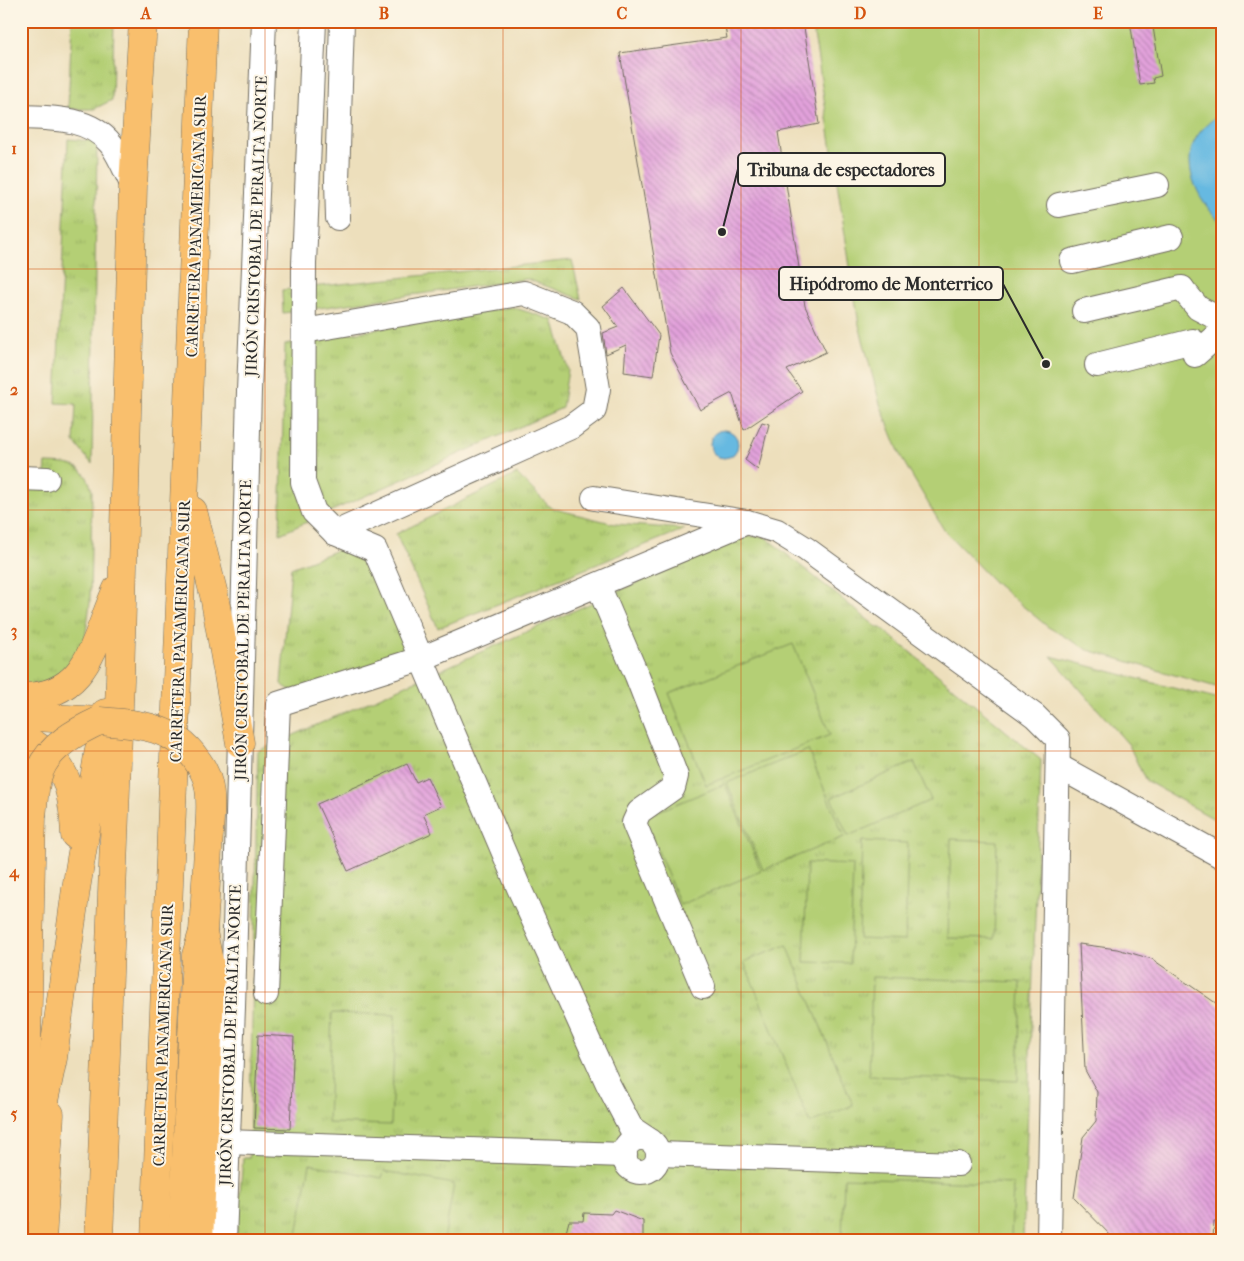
<svg xmlns="http://www.w3.org/2000/svg" width="1244" height="1261" font-family="'IM FELL French Canon',serif">
<style>
.grass{fill:url(#grass-tufts);stroke:#707d50}
.pitch{fill:#b4cf75;stroke:#707d50}
.water{fill:#66b9e1;stroke:#487286}
.building{fill:url(#building-back-hatch)}
.lines{fill:none;stroke-linecap:round;stroke-linejoin:round}
.minor-casing{stroke:#6f6a5e;stroke-width:26}
.major-casing{stroke:#6f6a5e;stroke-width:29}
.highway-casing{stroke:#6f6a5e;stroke-width:29}
.minor{stroke:#fff;stroke-width:24}
.major{stroke:#f9bf6d;stroke-width:28}
.highway{stroke:#f9bf6d;stroke-width:28}
.major-bridge-casing{stroke:#6f6a5e;stroke-width:29;stroke-linecap:butt}
.highway-bridge-casing{stroke:#6f6a5e;stroke-width:29;stroke-linecap:butt}
.major-bridge{stroke:#f9bf6d;stroke-width:28}
.highway-bridge{stroke:#f9bf6d;stroke-width:28}
.grid{fill:none;stroke:#d5540f;stroke-width:1;stroke-opacity:0.55}
.labels{text-anchor:middle;dominant-baseline:central;stroke-width:4;stroke-linejoin:round;paint-order:stroke}
.street-label{font-size:16px;fill:#2b2b2b;stroke:#fcf5e5}
.leader{fill:none;stroke:#2b2b2b;stroke-width:2}
.callout-dot{fill:#2b2b2b;stroke:#fcf5e5;stroke-width:2}
.callout{fill:#fcf5e5;stroke:#2b2b2b;stroke-width:2}
.callout-label{font-size:18px;text-anchor:middle;font-weight:bold;fill:#2b2b2b}
.neatline{fill:none;stroke:#d5540f;stroke-width:2}
.grid-label{font-size:16px;text-anchor:middle;font-weight:bold;fill:#d5540f}
</style>
<defs>
<pattern id="grass-tufts" width="24" height="20" patternUnits="userSpaceOnUse" patternTransform="scale(1.25)"><rect width="24" height="20" fill="#b4cf75"/><path d="M3 7l-1-3M5 7V3M7 7l1-3M15 17l-1-3M17 17v-4M19 17l1-3" fill="none" stroke="#9bb265"/></pattern>
<pattern id="building-back-hatch" width="6" height="6" patternUnits="userSpaceOnUse" patternTransform="scale(1.25)"><rect width="6" height="6" fill="#e3a2dc"/><path d="M-1 5l2 2M0 0l6 6M5-1l2 2" fill="none" stroke="#b884b3"/></pattern>
</defs>
<rect width="100%" height="100%" fill="#fcf5e5"/>
<filter id="ink" filterUnits="userSpaceOnUse"><feTurbulence type="fractalNoise" baseFrequency=".02" numOctaves="2"/><feDisplacementMap in="SourceGraphic" scale="10" xChannelSelector="R" yChannelSelector="G"/><feConvolveMatrix kernelMatrix="1 2 1 2 8 2 1 2 1" color-interpolation-filters="sRGB"/></filter>
<filter id="wash" filterUnits="userSpaceOnUse"><feTurbulence type="fractalNoise" baseFrequency=".0096" numOctaves="4" result="noise"/><feDisplacementMap in="SourceGraphic" scale="20" xChannelSelector="R" yChannelSelector="G"/><feGaussianBlur stdDeviation="1.12" result="paint"/><feColorMatrix in="noise" values="0 0 0 0 0 0 0 0 0 0 0 0 0 0 0 0 0 1.4 0 .05"/><feComposite in="paint" operator="in"/></filter>
<g filter="url(#wash)">
<rect width="100%" height="100%" fill="#eddfbc"/>
<g class="grass">
<polygon points="72,21 114,21 112,100 94,109 68,109"/>
<polygon points="68,139 92,141 97,147 92,464 74,442 76,404 56,403"/>
<polygon points="572,260 581,299 527,279 283,313 282,290"/>
<polygon points="512,307 553,320 568,370 562,408 280,534 285,344"/>
<path d="M 46,463 C 71,464 85,463 92,491 L 90,603 L 84,647 L 60,676 L 21,692 L 21,484 L 44,485 Z"/>
<polygon points="517,474 551,508 615,524 685,529 438,628 396,534"/>
<polygon points="764,536 878,628 881,628 1041,760 1023,1240 236,1240 243,1158 249,1158 258,751 740,537"/>
<polygon points="345,547 368,553 410,649 395,658 293,692 281,684 291,568"/>
<polygon points="1051,656 1223,701 1223,824 1145,780 1129,745"/>
</g>
<g class="pitch">
<polygon points="812,21 1223,21 1223,689 1088,650 1048,627 995,583 944,530 902,459 880,404 859,325"/>
<polygon points="793,644 830,735 706,785 669,693"/>
<polygon points="808,750 844,837 763,870 727,783"/>
<polygon points="914,762 931,800 848,836 831,798"/>
<polygon points="725,784 761,871 680,905 644,817"/>
<polygon points="951,839 997,841 994,939 948,938"/>
<polygon points="862,841 908,843 905,941 859,939"/>
<polygon points="807,863 853,865 850,963 804,962"/>
<polygon points="787,945 853,1105 810,1123 744,962"/>
<polygon points="872,977 1021,982 1018,1081 869,1076"/>
<polygon points="332,1013 395,1015 391,1125 328,1123"/>
<polygon points="310,1164 382,1178 384,1171 454,1184 444,1240 296,1240"/>
<polygon points="844,1178 1013,1184 1011,1240 842,1240"/>
</g>
<g class="water">
<path d="M 1223,111 L 1223,224 C 1201,205 1180,168 1195,140 C 1202,127 1212,120 1223,111 Z"/>
<circle cx="724" cy="444" r="14"/>
</g>
<g id="blocks">
<g class="building">
<polygon points="724,21 803,21 819,124 778,132 805,306 826,352 787,370 802,391 744,430 732,393 700,410 670,353 620,53 727,38"/>
<polygon points="1130,21 1152,21 1161,76 1153,78 1154,83 1140,85"/>
<polygon points="624,288 659,335 653,376 624,372 626,345 606,354 603,333 618,327 603,306"/>
<polygon points="762,422 769,424 758,470 745,460"/>
<polygon points="407,764 416,782 427,777 441,806 423,814 432,833 348,871 317,804"/>
<polygon points="1079,944 1117,949 1152,959 1223,1008 1223,1222 1214,1222 1213,1240 1115,1240 1074,1198 1083,1137 1096,1121 1097,1092 1085,1070"/>
<polygon points="258,1035 294,1037 290,1129 254,1128"/>
<polygon points="614,1210 643,1221 643,1240 564,1240 569,1221 583,1221 584,1213 611,1214"/>
</g>
</g>
</g>
<g filter="url(#ink)">
<use href="#blocks" fill-opacity="0" stroke="#6f6a5e" stroke-width="1"/>
<g class="lines">
<defs>
<g id="minor">
<polyline points="314,21 304,264 303,482 314,512 335,533 375,550 519,888 608,1084 631,1128 646,1138"/>
<path d="M 21,117 C 53,118 89,117 111,144 C 120,156 126,172 133,186"/>
<polyline points="1059,205 1157,185"/>
<polyline points="338,218 337,180 342,21"/>
<polyline points="1072,261 1171,237"/>
<polyline points="1184,291 1198,308 1223,321"/>
<polyline points="1084,311 1182,288"/>
<polyline points="304,331 524,293 572,312 588,328 598,389 594,410 571,427 335,533"/>
<polyline points="1195,355 1218,335 1223,333"/>
<polyline points="1097,365 1193,341"/>
<polyline points="21,478 47,479"/>
<polyline points="594,498 747,522 777,531 806,549 1035,716 1058,739 1049,1240"/>
<polyline points="598,585 637,676 676,776 673,788 639,812 634,823 703,987"/>
<polyline points="1058,766 1223,857"/>
<polyline points="266,994 278,704 423,658 747,522"/>
<circle cx="641" cy="1155" r="17"/>
<polyline points="226,1142 625,1155"/>
<polyline points="659,1154 958,1164"/>
<polyline points="224,1240 233,1007 249,391 264,21"/>
</g>
<g id="major">
<polyline points="21,716 99,721"/>
<polyline points="42,1240 50,1114"/>
<polyline points="199,1240 211,971 203,932 209,833"/>
</g>
<g id="highway">
<polyline points="193,511 214,595 240,743"/>
<path d="M 21,697 C 90,698 94,638 117,589"/>
<path d="M 21,738 C 67,756 73,791 75,835"/>
<polyline points="25,1132 32,816"/>
<polyline points="21,1211 53,1058 76,889 105,713"/>
<polyline points="99,1240 120,680 133,186 143,21"/>
<polyline points="155,1240 203,21"/>
<polyline points="182,1240 196,955 203,932"/>
</g>
</defs>
<use href="#minor" class="minor-casing"/>
<use href="#major" class="major-casing"/>
<use href="#highway" class="highway-casing"/>
<use href="#minor" class="minor"/>
<use href="#major" class="major"/>
<use href="#highway" class="highway"/>
<defs>
<path id="major-bridge" d="M 99,721 C 136,724 173,725 196,759 C 201,766 206,773 208,783 C 212,799 210,816 209,833"/>
<path id="highway-bridge" d="M 32,816 C 34,801 34,783 40,770 C 50,746 77,731 99,721"/>
</defs>
<use href="#major-bridge" class="major-bridge-casing"/>
<use href="#highway-bridge" class="highway-bridge-casing"/>
<use href="#major-bridge" class="major-bridge"/>
<use href="#highway-bridge" class="highway-bridge"/>
</g>
</g>
<path class="grid" d="M 265,21 L 265,1240M 503,21 L 503,1240M 741,21 L 741,1240M 979,21 L 979,1240M 21,269 L 1223,269M 21,510 L 1223,510M 21,751 L 1223,751M 21,992 L 1223,992"/>
<g class="labels">
<g class="street-label">
<text transform="translate(196 226) rotate(-88)">CARRETERA PANAMERICANA SUR</text>
<text transform="translate(256 226) rotate(-88)">JIRÓN CRISTOBAL DE PERALTA NORTE</text>
<text transform="translate(243 630) rotate(-89)">JIRÓN CRISTOBAL DE PERALTA NORTE</text>
<text transform="translate(180 631) rotate(-88)">CARRETERA PANAMERICANA SUR</text>
<text transform="translate(163 1035) rotate(-88)">CARRETERA PANAMERICANA SUR</text>
<text transform="translate(230 1035) rotate(-88)">JIRÓN CRISTOBAL DE PERALTA NORTE</text>
</g>
</g>
<path class="leader" d="M722 232L738 169M1046 364L1003 284"/>
<g class="callout-dot">
<circle cx="722" cy="232" r="5"/>
<circle cx="1046" cy="364" r="5"/>
</g>
<g class="callout">
<rect x="738" y="153" width="207" height="33" rx="5"/>
<rect x="779" y="267" width="224" height="33" rx="5"/>
</g>
<g class="callout-label">
<text x="841" y="176">Tribuna de espectadores</text>
<text x="891" y="290">Hipódromo de Monterrico</text>
</g>
<rect width="1244" height="1261" fill="none" stroke="#fcf5e5" stroke-width="55"/>
<rect x="28" y="28" width="1188" height="1206" class="neatline"/>
<g class="grid-label">
<text x="146" y="19">A</text>
<text x="384" y="19">B</text>
<text x="622" y="19">C</text>
<text x="860" y="19">D</text>
<text x="1098" y="19">E</text>
<text x="14" y="154">1</text>
<text x="14" y="395">2</text>
<text x="14" y="636">3</text>
<text x="14" y="877">4</text>
<text x="14" y="1119">5</text>
</g>
</svg>
